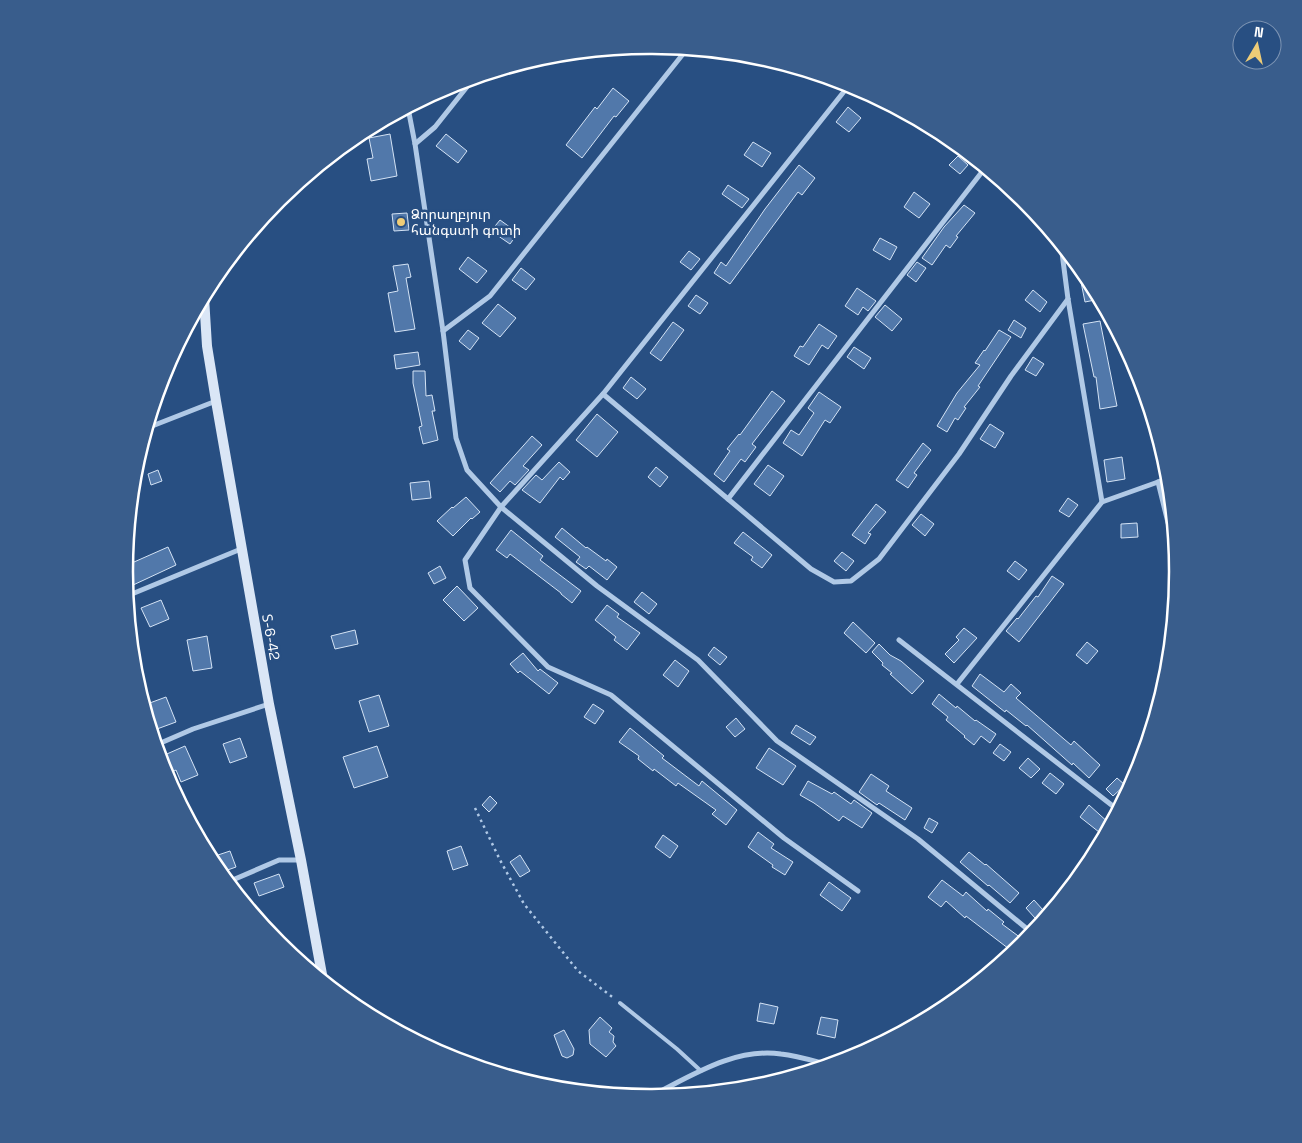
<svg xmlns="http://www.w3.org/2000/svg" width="1302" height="1143" font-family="'Space Grotesk','Noto Sans Armenian',sans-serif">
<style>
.building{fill:#5178aa;stroke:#d4e3f5}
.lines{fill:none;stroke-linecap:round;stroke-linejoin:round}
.path{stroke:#b0c9e6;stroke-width:2.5;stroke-dasharray:2.5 4;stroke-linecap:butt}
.lane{stroke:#b0c9e6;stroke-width:4}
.street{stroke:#b0c9e6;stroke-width:5}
.secondary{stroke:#dae6f6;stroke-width:10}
.poi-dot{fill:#ec7;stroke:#284f82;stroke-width:2}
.labels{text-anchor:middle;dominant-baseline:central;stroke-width:5;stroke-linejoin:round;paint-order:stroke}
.poi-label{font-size:14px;fill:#fff;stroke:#284f82;text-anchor:start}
.street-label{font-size:14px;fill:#fff;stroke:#284f82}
.rim{fill:none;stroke:#fff;stroke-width:2.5}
</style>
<rect width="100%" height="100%" fill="#284f82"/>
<g class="building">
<polygon points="613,88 629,101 616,117 614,116 582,158 566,145 595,107 597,109"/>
<polygon points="848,107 861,118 849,132 836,122"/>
<polygon points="390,134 397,176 371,181 367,159 373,158 369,138"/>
<polygon points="446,134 467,151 458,163 436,146"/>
<polygon points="753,142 771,153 762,167 744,155"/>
<polygon points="958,156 968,165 960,174 949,165"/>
<polygon points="799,165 815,178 802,195 798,192 730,284 714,273 721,262 726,266 765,209"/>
<polygon points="728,185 749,199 742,208 722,194"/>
<polygon points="914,192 930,204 919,218 904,207"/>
<polygon points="964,205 975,213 956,236 958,237 950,248 946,245 932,265 922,258 944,227"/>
<polygon points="407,213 409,230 394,231 392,214"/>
<polygon points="500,220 518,233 510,244 491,231"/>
<polygon points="880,238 897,247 890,260 873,250"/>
<polygon points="689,251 700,259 691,270 680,262"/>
<polygon points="468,257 487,271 477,283 459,269"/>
<polygon points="917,262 926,268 916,282 907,275"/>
<polygon points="408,264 411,277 406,278 415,329 395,332 388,293 398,291 393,266"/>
<polygon points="521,268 535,279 526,290 512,280"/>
<polygon points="1089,280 1100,299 1085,302 1081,282"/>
<polygon points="857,288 876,301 868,311 863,307 858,315 845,306"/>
<polygon points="1033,290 1047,302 1040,312 1025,300"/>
<polygon points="696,295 708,303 700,314 688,306"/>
<polygon points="498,304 516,318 500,337 482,323"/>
<polygon points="885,305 902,319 892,331 875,317"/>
<polygon points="1014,320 1026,328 1021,338 1008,330"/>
<polygon points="1100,321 1117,406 1100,409 1096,377 1094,377 1083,324"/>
<polygon points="673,322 684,330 661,361 650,353"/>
<polygon points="819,324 837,336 828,349 822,345 809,365 794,356 800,346 803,347"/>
<polygon points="468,330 479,338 470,350 459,341"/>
<polygon points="999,330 1011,337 978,386 980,387 964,407 966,408 958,420 955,418 947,432 937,426 957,393 980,365 975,363 984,350 985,351"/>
<polygon points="854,347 871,358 864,369 847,357"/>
<polygon points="418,352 420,365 396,369 394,355"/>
<polygon points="1033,357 1044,364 1036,376 1025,370"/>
<polygon points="413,371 425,371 426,396 432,395 435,411 432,411 438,440 423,444 419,427 422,426 413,383"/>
<polygon points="631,377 646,389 637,399 623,388"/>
<polygon points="772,391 785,401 752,444 756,447 745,462 741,459 724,482 714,474 730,451 727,449 739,434 740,435"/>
<polygon points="819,392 841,407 830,423 825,420 802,456 783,443 791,430 799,435 814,413 808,408"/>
<polygon points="597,414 618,432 597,457 576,440"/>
<polygon points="990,424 1004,433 995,448 980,439"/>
<polygon points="532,436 542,445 523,466 529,470 515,485 510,481 500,492 490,483"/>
<polygon points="923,443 931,450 914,473 917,475 908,488 896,480"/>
<polygon points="1122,457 1125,479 1107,482 1104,460"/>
<polygon points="559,462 570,472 563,480 560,477 540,503 522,490 536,475 542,480"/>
<polygon points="768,465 784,476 770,496 754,484"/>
<polygon points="656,467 668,477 660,487 648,477"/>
<polygon points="158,470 162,481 151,485 148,474"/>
<polygon points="429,481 431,498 412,500 410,483"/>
<polygon points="466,497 480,512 472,519 471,518 453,536 437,521 452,507 453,508"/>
<polygon points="1068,498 1078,505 1069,517 1059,511"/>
<polygon points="876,504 886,512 868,533 871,534 865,544 852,535"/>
<polygon points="921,514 934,524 925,536 912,525"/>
<polygon points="1137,523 1138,537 1121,538 1121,524"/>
<polygon points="562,528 586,548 587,547 606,561 607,559 617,567 607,580 589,566 586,569 576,562 580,557 555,537"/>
<polygon points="511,530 543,556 540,560 581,591 572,603 561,594 561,593 510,554 507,558 496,550"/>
<polygon points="743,532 772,555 762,568 751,560 753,557 734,543"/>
<polygon points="168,547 176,565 131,586 125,571 125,566"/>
<polygon points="842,552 854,561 846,571 834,561"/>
<polygon points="1015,561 1027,570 1019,580 1007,571"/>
<polygon points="440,566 446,578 434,584 428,573"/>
<polygon points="1052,576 1064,584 1019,642 1006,631 1017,618 1018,619 1036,596 1038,597"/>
<polygon points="457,586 478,608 464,621 443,600"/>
<polygon points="642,592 657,604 649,614 634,602"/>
<polygon points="161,600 169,619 150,627 141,608"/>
<polygon points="607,605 619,614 617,617 640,633 627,650 614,640 616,637 595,620"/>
<polygon points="853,622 875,643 866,653 844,633"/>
<polygon points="964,628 977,638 954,663 945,654 959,640 956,637"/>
<polygon points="355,630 358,644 335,649 331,636"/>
<polygon points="207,636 212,668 193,671 187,640"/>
<polygon points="1087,642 1098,651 1087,664 1076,655"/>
<polygon points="879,644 890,655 901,661 924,681 912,694 890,674 892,673 882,665 883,663 872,652"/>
<polygon points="714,647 727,657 720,665 708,655"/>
<polygon points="523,653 538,671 540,669 558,683 549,694 520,671 518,673 510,664"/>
<polygon points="675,660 689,671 678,687 663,675"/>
<polygon points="980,674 1004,692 1011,684 1021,693 1016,698 1071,745 1074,741 1100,765 1089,778 1073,763 1072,765 1027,725 1026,726 1006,710 1005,712 972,686"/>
<polygon points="939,694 956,708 957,706 975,721 976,720 996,734 990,743 981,736 974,745 964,737 965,736 946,720 948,717 932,704"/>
<polygon points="379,695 389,726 369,732 359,701"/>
<polygon points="166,697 176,722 157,729 147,704"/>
<polygon points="593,704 604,711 595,724 584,717"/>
<polygon points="736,718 745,729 735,737 726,727"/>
<polygon points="796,725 816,737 810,745 791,733"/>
<polygon points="630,728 664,756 662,758 699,786 702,781 737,810 726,825 712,814 716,810 678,783 676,786 654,769 653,771 638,759 639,756 619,742"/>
<polygon points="240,738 247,757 230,763 223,744"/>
<polygon points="1000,744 1011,752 1004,761 993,753"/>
<polygon points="185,746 198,775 181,782 176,770 166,775 160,757"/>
<polygon points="377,746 388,777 354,788 343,757"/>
<polygon points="769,748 796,766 783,785 756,768"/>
<polygon points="1028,758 1040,769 1031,778 1019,768"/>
<polygon points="1050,773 1064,784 1056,794 1042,783"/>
<polygon points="871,774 889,786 886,791 912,808 905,820 879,803 877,805 859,792"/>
<polygon points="1117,778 1125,785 1113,796 1106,789"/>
<polygon points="808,781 832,794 834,792 851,804 854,800 872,813 862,828 843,816 839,821 814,803 800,795"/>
<polygon points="490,796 497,803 489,812 482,805"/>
<polygon points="1089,805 1110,824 1104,836 1080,817"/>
<polygon points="929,818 938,823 932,833 924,828"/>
<polygon points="758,832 774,844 771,848 793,862 785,875 772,867 773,865 748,847"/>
<polygon points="663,835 678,846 670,858 655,847"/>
<polygon points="461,846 468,865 453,870 447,851"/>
<polygon points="230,851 236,867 222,872 215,856"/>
<polygon points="969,852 985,865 986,864 1019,893 1010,903 989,885 988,886 960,862"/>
<polygon points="520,855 530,871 520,877 510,862"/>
<polygon points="279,874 284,887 259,896 254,883"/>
<polygon points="942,880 963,896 966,892 987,911 988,909 1004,922 1002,924 1025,941 1013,952 966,916 965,918 946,901 941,907 928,897"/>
<polygon points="829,882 851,898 842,911 820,895"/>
<polygon points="1034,900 1043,910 1035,918 1026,908"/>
<polygon points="760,1003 778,1007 774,1024 757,1021"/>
<polygon points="600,1017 612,1028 609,1032 614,1036 613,1042 616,1046 606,1057 590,1044 589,1030"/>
<polygon points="821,1017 838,1020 835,1038 817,1034"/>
<polygon points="564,1030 574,1049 573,1055 567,1058 562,1056 554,1035"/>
</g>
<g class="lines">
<polyline class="path" points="475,808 500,860 524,904 578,971 615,999"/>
<polyline class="lane" points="620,1003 677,1049 701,1071"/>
<g class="street">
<polyline points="850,84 603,394 501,507 465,560 470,588 548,667 611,695 784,838 858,891"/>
<polyline points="408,108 415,144 443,331 456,438 467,470 501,507 597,586 698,660 777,741 918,839 1032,933"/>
<polyline points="415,144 435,127 474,78"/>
<polyline points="1061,245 1068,299 1102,502"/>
<polyline points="443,331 490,296 687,49"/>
<polyline points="603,394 728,499 985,168"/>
<polyline points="147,428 216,401"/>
<polyline points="1158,482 1168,479"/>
<polyline points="728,499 811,569 834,582 851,581 879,559 959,454 1011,376 1068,299"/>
<polyline points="127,596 241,549"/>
<polyline points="899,640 1118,810"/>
<polyline points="957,684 1102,502 1158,482 1175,551"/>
<polyline points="156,745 193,729 269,704"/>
<polyline points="228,882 279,860 301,860"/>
<path d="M 647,1098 C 688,1078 733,1047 781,1054 C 798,1056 814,1061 830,1065"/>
</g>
<polyline class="secondary" points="204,297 207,346 216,401 269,704 301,860 323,980"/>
</g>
<circle class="poi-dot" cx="401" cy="222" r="5"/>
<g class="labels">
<g class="poi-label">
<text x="411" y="214">Ձորաղբյուր<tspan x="411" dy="16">հանգստի գոտի</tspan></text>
</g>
<g class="street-label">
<text transform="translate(271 637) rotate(80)">Տ-6-42</text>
</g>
</g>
<path d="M0 0H1302V1143H0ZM650 54H652A517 517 0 0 1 1169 571V572A517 517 0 0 1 652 1089H650A517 517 0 0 1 133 572V571A517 517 0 0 1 650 54Z" fill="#395d8c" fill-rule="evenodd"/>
<path class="rim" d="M650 54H652A517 517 0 0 1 1169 571V572A517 517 0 0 1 652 1089H650A517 517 0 0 1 133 572V571A517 517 0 0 1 650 54Z"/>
<g transform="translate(1257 45) rotate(9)"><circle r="24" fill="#284f82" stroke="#7e95b4"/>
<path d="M0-4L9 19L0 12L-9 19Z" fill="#eecc77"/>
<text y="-8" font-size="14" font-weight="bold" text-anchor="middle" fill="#ffffff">N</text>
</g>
</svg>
